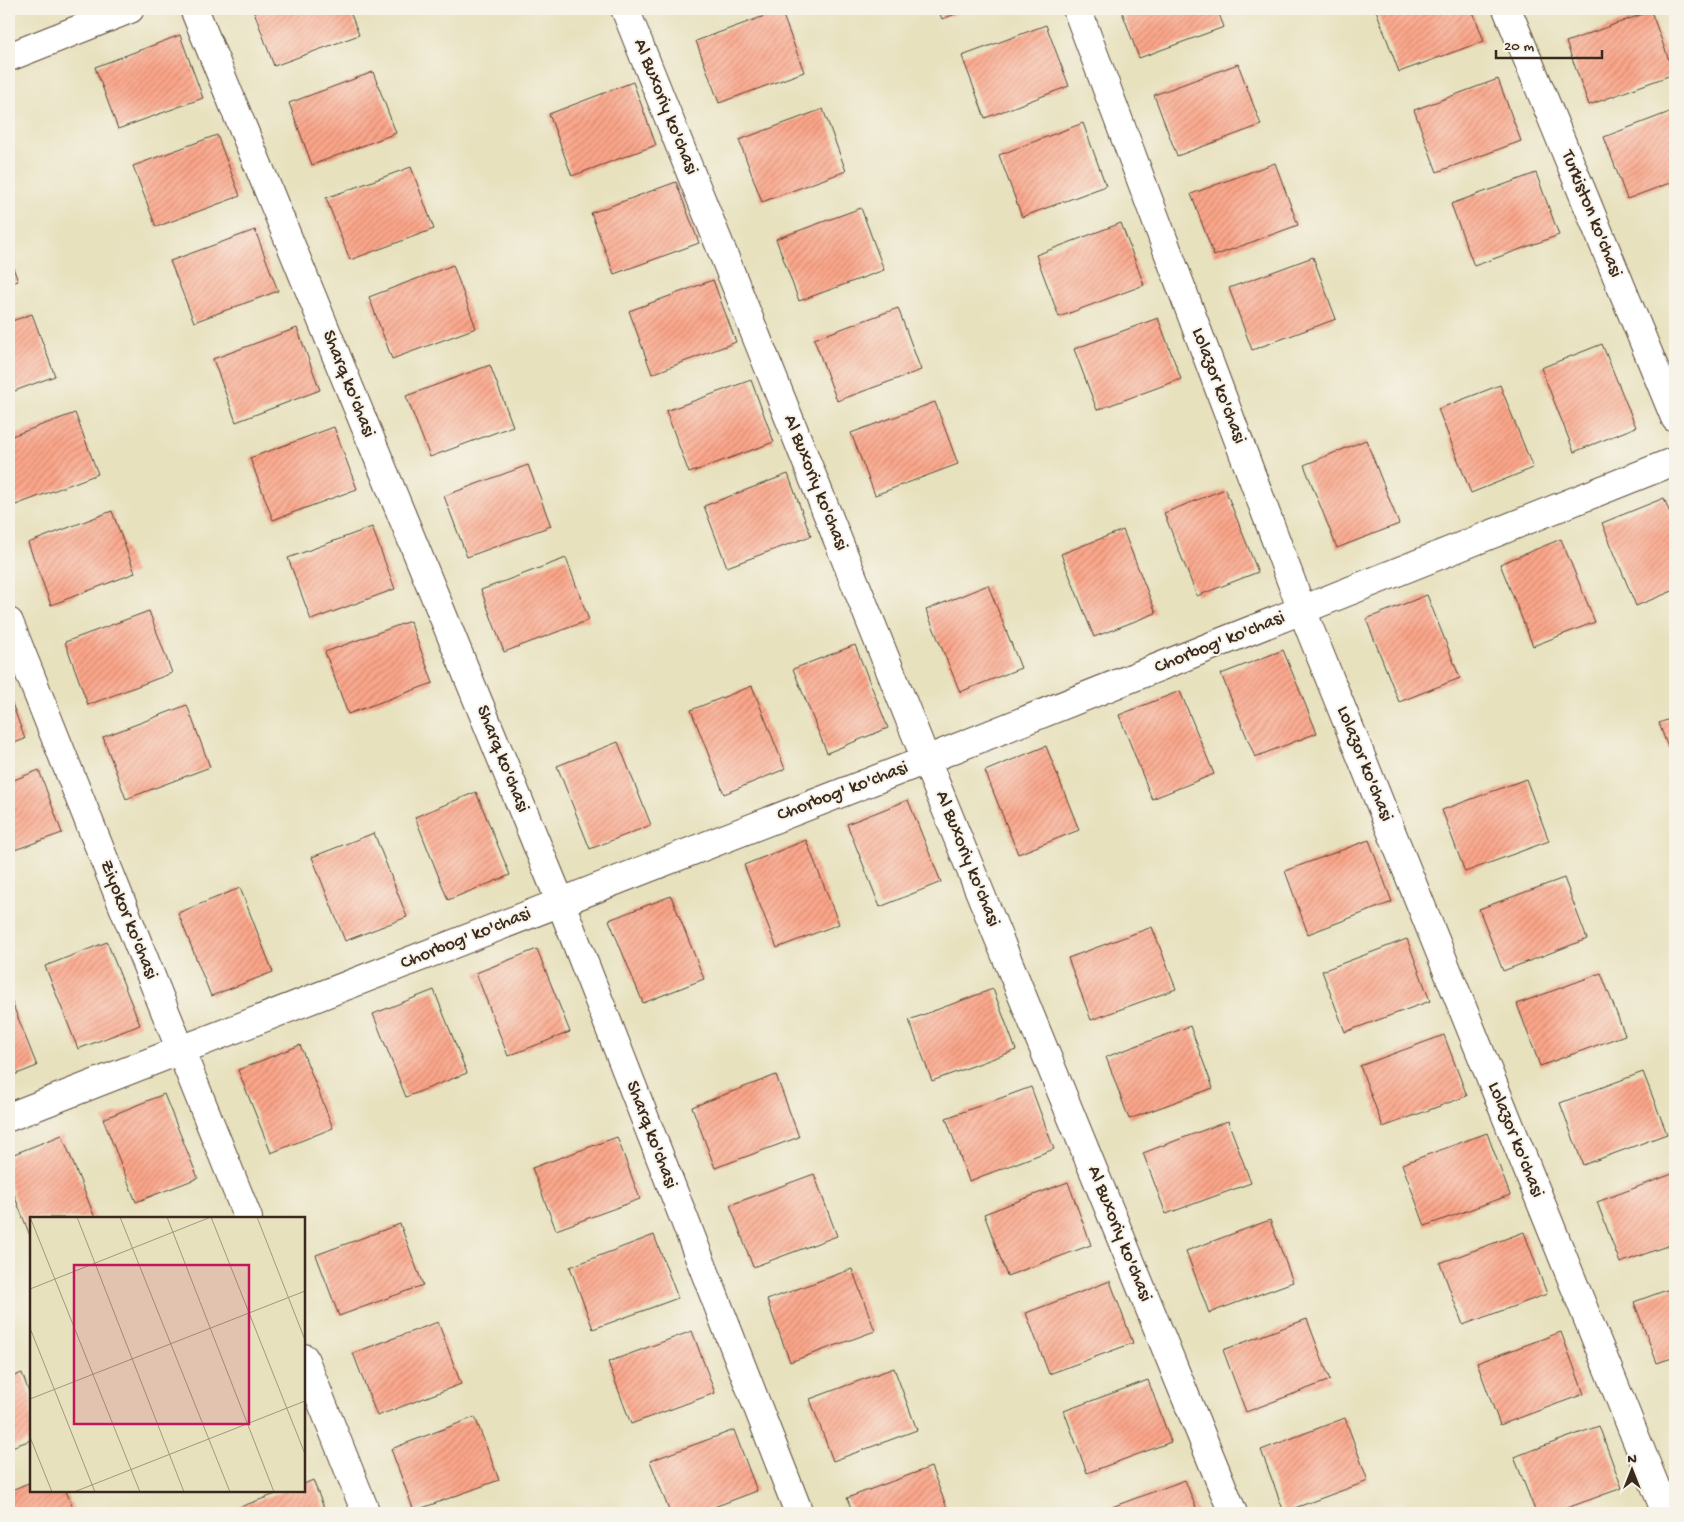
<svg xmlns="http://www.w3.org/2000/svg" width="1684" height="1522" font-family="'Gochi Hand',sans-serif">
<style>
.building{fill:url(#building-hatch)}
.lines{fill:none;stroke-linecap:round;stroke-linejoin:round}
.minor-casing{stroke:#554536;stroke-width:30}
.minor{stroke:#fff;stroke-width:28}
.labels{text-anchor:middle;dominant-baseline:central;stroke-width:4;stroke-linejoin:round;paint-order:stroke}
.street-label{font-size:19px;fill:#3b2a1e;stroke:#f7f3e8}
.inset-road{fill:none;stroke:#a2987e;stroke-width:1}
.view{fill:#c2185b;fill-opacity:0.15;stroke:#c2185b;stroke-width:2.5}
.inset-edge{fill:none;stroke:#3b2a1e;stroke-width:2.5}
</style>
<defs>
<pattern id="building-hatch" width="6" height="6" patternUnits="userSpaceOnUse" patternTransform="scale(1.25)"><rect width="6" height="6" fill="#fca68a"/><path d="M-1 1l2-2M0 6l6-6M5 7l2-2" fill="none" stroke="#cd8770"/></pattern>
</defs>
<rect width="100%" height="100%" fill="#f7f3e8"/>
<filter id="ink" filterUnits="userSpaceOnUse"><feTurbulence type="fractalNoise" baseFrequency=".02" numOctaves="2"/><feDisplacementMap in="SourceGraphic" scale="10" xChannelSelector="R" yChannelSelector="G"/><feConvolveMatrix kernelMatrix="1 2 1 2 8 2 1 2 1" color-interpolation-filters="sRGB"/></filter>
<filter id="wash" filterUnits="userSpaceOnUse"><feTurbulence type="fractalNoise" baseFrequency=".0096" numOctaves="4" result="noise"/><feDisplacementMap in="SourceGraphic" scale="20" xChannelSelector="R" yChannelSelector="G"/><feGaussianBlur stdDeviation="1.12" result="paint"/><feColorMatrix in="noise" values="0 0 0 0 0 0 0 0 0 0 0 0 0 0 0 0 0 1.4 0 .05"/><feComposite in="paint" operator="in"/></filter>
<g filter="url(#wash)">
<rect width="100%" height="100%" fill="#e7e1be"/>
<g id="blocks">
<g class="building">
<polygon points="253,9 349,9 359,35 274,66"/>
<polygon points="938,9 969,9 942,19"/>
<polygon points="1121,9 1217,9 1224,27 1139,58"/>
<polygon points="1380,9 1472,9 1484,41 1399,72 1376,10"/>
<polygon points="781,10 804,72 719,103 696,41"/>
<polygon points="1651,11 1674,74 1589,105 1566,42"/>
<polygon points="1046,25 1069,86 985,118 962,56"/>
<polygon points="180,35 203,98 118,129 95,67"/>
<polygon points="1238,64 1261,125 1177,156 1154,95"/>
<polygon points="373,72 396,133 312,165 289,103"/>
<polygon points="1498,79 1521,141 1437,172 1414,110"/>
<polygon points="633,82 656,145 572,176 549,114"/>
<polygon points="823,109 846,171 762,202 739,140"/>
<polygon points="1675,110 1675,181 1627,199 1604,137"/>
<polygon points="1083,123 1106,186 1022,217 999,155"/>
<polygon points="217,135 240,196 156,227 133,166"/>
<polygon points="1275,163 1298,225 1214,256 1191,194"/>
<polygon points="411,167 434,229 350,260 326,198"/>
<polygon points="1536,173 1559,235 1474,266 1451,204"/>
<polygon points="676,182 699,243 614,274 591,213"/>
<polygon points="861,208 884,270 799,301 776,239"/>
<polygon points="1121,223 1144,285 1059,317 1036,255"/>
<polygon points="255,230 278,291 194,322 170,261"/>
<polygon points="9,257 18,281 9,284"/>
<polygon points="1313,257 1336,319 1252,350 1229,288"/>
<polygon points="453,265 476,328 392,359 369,297"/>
<polygon points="713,280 736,342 652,374 629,311"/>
<polygon points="898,308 921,370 837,401 814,339"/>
<polygon points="32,314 55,376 9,393 9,322"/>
<polygon points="1158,318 1181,379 1097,410 1074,349"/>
<polygon points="297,328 320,390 236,422 213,359"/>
<polygon points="1602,344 1636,427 1574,452 1541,368"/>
<polygon points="490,365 513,426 430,457 406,396"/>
<polygon points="751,380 774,442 689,473 666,411"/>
<polygon points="1500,385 1533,468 1471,493 1438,409"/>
<polygon points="935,402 958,464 875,495 851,433"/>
<polygon points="75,413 98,474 13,506 9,493 9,437"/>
<polygon points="334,427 357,489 273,520 250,458"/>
<polygon points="1366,440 1399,524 1337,548 1304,465"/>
<polygon points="528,465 551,526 467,557 444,496"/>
<polygon points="788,474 811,536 727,567 704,506"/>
<polygon points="1225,489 1258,572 1197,596 1164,513"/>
<polygon points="1664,498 1675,526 1675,590 1636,606 1602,523"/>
<polygon points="112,511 135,573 51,605 28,543"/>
<polygon points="372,527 395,589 311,620 288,558"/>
<polygon points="1123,530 1156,613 1094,637 1061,554"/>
<polygon points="1561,539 1595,622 1533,646 1500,564"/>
<polygon points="566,558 589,620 504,652 481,590"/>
<polygon points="988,585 1021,668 960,692 926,610"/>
<polygon points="1427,595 1460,678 1399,702 1366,619"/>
<polygon points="149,611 172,673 88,705 65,642"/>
<polygon points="410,621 433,683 348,714 325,652"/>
<polygon points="855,645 888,728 827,753 793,669"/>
<polygon points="1283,650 1317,733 1255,757 1221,674"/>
<polygon points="752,686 785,769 724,794 691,710"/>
<polygon points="1180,691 1214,774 1152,799 1119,715"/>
<polygon points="9,695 25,739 9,745"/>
<polygon points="187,705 210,767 126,799 103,737"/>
<polygon points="1675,717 1675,767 1659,723"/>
<polygon points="618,742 651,825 590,849 557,766"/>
<polygon points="1046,746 1079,830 1018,854 985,771"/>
<polygon points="39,770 62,833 9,852 9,782"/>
<polygon points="1526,779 1549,841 1465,872 1442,810"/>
<polygon points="476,792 510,875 448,900 415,817"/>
<polygon points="908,800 941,882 880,907 847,824"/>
<polygon points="374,833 407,917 345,941 312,857"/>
<polygon points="806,840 839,924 777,948 744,865"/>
<polygon points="1369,840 1392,902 1308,934 1285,871"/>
<polygon points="1564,878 1587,939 1503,971 1479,909"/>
<polygon points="240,888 273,972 211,996 178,913"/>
<polygon points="671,896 704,979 643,1003 609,920"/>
<polygon points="1152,927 1176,989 1091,1020 1068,958"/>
<polygon points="1407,939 1430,1001 1345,1032 1322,971"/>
<polygon points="107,942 140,1025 78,1049 45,966"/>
<polygon points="537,949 570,1032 508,1056 476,973"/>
<polygon points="1601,973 1625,1035 1540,1066 1517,1004"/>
<polygon points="993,989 1016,1050 932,1081 909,1020"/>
<polygon points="434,990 467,1073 406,1097 373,1014"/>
<polygon points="9,995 37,1066 9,1077"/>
<polygon points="1190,1026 1213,1088 1129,1119 1106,1057"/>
<polygon points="1444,1035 1467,1096 1383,1127 1360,1066"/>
<polygon points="300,1045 333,1128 271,1153 238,1070"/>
<polygon points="1643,1072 1667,1134 1583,1165 1560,1103"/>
<polygon points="776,1075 799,1137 715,1168 692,1107"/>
<polygon points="1031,1087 1054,1149 969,1181 946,1118"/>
<polygon points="164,1094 198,1178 136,1202 103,1119"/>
<polygon points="1228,1121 1251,1183 1166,1214 1143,1153"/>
<polygon points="1487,1133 1510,1195 1425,1226 1402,1164"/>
<polygon points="62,1135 95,1218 31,1218 31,1238 9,1182 9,1156"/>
<polygon points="617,1137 640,1199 556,1230 532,1168"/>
<polygon points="1675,1173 1675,1243 1620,1263 1597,1202"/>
<polygon points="814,1174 837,1236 753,1267 730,1205"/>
<polygon points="1068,1182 1091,1245 1007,1276 984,1214"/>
<polygon points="1270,1220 1293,1282 1209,1313 1186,1251"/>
<polygon points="400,1224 423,1285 339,1316 316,1255"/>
<polygon points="1524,1232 1547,1294 1463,1325 1440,1263"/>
<polygon points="654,1235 678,1298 593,1329 570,1267"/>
<polygon points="852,1269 875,1331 790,1362 767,1300"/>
<polygon points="1110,1281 1133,1343 1049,1374 1026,1313"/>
<polygon points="1675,1287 1675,1357 1657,1363 1634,1302"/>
<polygon points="1307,1319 1330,1380 1246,1412 1223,1350"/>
<polygon points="438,1322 461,1384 377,1416 353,1353"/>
<polygon points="692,1331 715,1393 631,1424 608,1362"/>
<polygon points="1561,1332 1584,1394 1500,1425 1477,1363"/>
<polygon points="894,1368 917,1430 833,1461 810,1399"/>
<polygon points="22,1373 31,1398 31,1440 9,1448 9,1378"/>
<polygon points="1148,1380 1171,1442 1087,1473 1064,1411"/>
<polygon points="475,1417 499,1480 414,1511 391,1449"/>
<polygon points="1345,1418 1368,1481 1284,1512 1261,1450"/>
<polygon points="1599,1426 1622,1488 1553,1513 1536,1513 1514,1457"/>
<polygon points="734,1430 757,1491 698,1513 670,1513 650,1461"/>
<polygon points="931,1467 949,1513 853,1513 847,1498"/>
<polygon points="313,1480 326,1513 230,1513 229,1511 284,1491 304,1491 304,1484"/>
<polygon points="1185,1480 1198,1513 1102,1513 1101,1511"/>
<polygon points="31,1482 31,1491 66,1491 75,1513 9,1513 9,1491"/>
</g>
</g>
</g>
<g filter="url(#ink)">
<use href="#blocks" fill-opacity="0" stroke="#554536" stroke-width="1"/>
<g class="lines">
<defs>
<g id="minor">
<polyline points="194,9 560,901 799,1513"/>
<polyline points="625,9 926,760 1233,1513"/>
<polyline points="1077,9 1302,610 1666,1513"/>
<polyline points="1507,9 1675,418"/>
<polyline points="9,57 130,9"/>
<polyline points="9,622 248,1218"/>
<polyline points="9,1117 926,760 1675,461"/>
<polyline points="304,1358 366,1513"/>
</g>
</defs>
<use href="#minor" class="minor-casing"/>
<use href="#minor" class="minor"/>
</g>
</g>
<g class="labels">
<g class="street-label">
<text transform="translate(665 107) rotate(68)">Al Buxoriy ko'chasi</text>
<text transform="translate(1591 214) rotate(68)">Turkiston ko'chasi</text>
<text transform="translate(348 384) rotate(68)">Sharq ko'chasi</text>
<text transform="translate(1218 386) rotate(69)">Lolazor ko'chasi</text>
<text transform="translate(815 483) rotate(68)">Al Buxoriy ko'chasi</text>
<text transform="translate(1220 643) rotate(-22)">Chorbog' ko'chasi</text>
<text transform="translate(502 759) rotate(68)">Sharq ko'chasi</text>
<text transform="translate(1364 764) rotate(68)">Lolazor ko'chasi</text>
<text transform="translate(843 792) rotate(-21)">Chorbog' ko'chasi</text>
<text transform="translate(967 859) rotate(68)">Al Buxoriy ko'chasi</text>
<text transform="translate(128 920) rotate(68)">Ziyokor ko'chasi</text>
<text transform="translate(466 939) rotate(-22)">Chorbog' ko'chasi</text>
<text transform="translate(651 1135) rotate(69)">Sharq ko'chasi</text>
<text transform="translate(1515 1140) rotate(68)">Lolazor ko'chasi</text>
<text transform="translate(1119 1234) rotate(68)">Al Buxoriy ko'chasi</text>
</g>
</g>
<g transform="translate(30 1217)">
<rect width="275" height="275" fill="#e7e1be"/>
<path class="inset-road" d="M 0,0 L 110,275M 47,0 L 154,275M 90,0 L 200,275M 137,0 L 244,275M 181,0 L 275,237M 227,0 L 275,123M 0,72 L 181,0M 0,111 L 65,275M 0,182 L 275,74M 0,220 L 22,275M 44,275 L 275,184"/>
<path class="view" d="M 44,48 L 219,48 L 219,207 L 44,207 Z"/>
<rect width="275" height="275" class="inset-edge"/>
</g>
<rect width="1684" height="1522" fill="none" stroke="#f7f3e8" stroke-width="30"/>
<g transform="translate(1632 1470)" stroke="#f7f3e8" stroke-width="4" paint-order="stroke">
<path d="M0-4L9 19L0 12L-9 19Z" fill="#3b2a1e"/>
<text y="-8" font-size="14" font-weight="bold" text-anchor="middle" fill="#3b2a1e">N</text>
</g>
<path d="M1496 50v8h106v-8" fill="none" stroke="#3b2a1e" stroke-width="2.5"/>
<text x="1504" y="50" font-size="15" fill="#3b2a1e" stroke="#f7f3e8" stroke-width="4" paint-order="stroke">20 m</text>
</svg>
